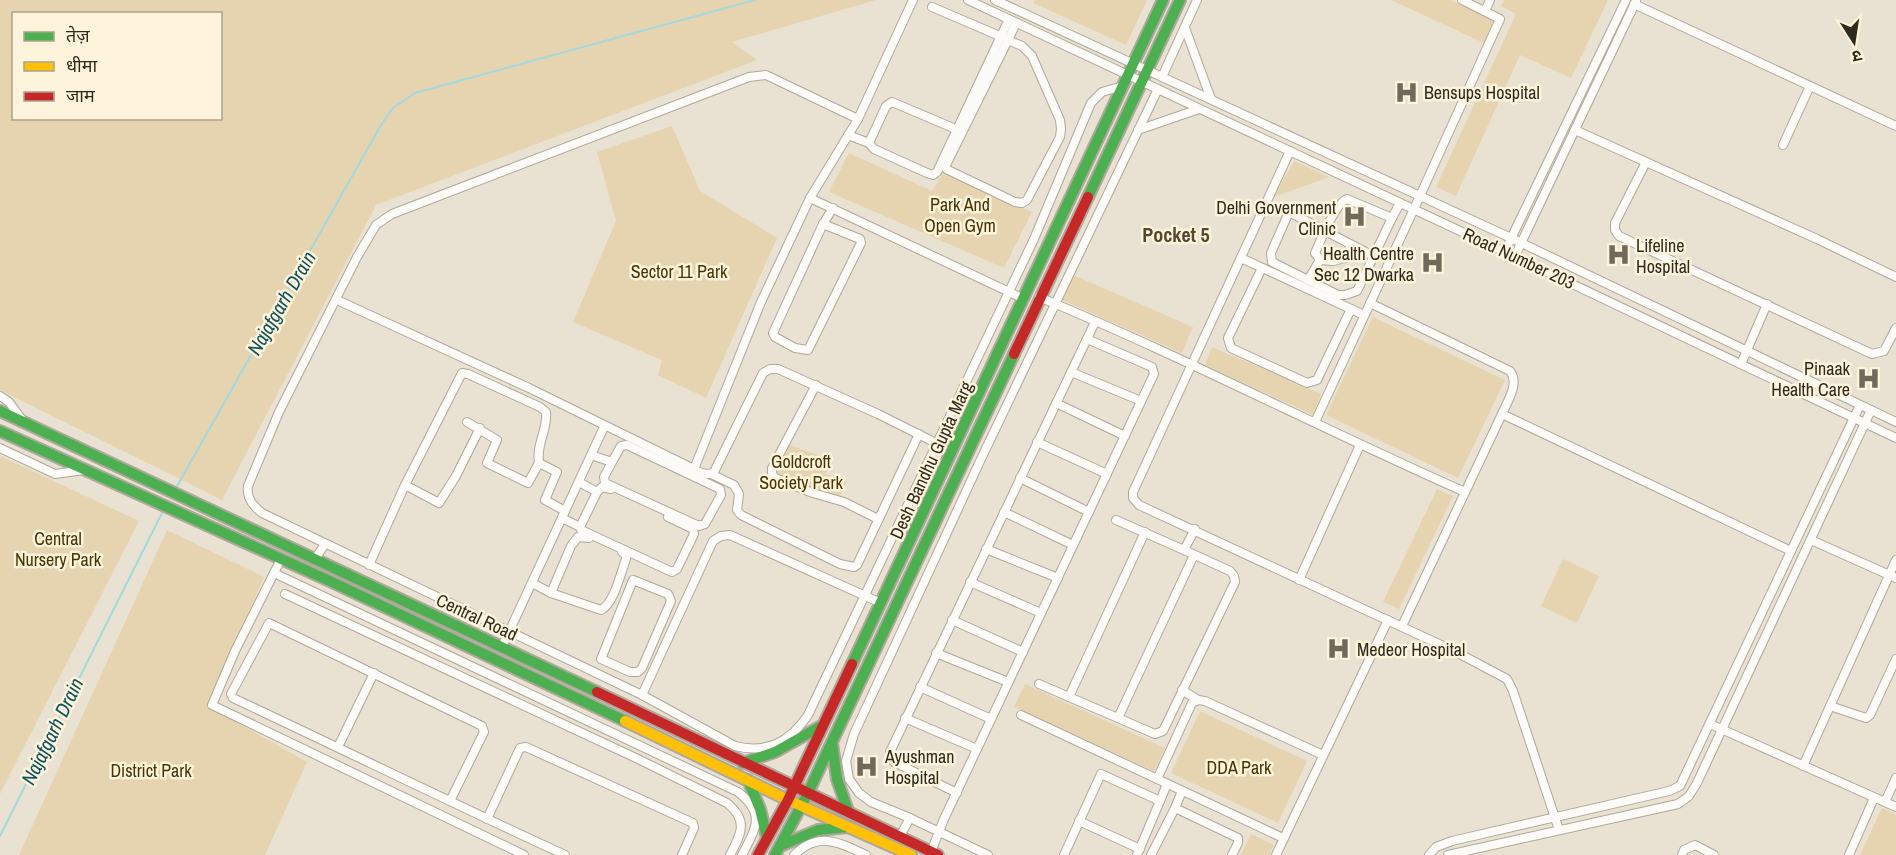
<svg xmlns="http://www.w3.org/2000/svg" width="1896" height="855" font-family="'Archivo Narrow','Noto Sans Devanagari',sans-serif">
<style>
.green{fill:#e5d4af;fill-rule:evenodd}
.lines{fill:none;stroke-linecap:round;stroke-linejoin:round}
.stream{stroke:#a2d8df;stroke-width:2}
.street-casing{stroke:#aea89c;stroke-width:10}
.fast-casing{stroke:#aea89c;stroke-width:14}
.slow-casing{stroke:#aea89c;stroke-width:14}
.jam-casing{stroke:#aea89c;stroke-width:14}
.street{stroke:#fcfbf8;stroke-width:8}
.fast{stroke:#4caf50;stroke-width:10}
.slow{stroke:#ffc107;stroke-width:10}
.jam{stroke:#c62828;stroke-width:10}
.labels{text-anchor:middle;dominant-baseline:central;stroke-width:5;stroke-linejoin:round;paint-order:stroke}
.poi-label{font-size:18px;fill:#2f2a1e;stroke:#fef3db;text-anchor:start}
.park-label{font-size:18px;fill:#463503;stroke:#fef3db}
.street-label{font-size:18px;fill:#2f2a1e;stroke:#fef3db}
.neighbourhood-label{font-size:20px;font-weight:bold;fill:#53482e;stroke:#fef3db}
.water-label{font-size:20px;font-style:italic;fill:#0c525f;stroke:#fef3db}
</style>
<rect width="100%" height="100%" fill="#e9e2d2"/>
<g class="green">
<path d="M 0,0 L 876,0 L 732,42 L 757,60 L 376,205 L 222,500 L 0,390 ZM 14,14 L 220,14 L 220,118 L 14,118 Z"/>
<polygon points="1035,0 1147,0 1126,45 1033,3"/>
<polygon points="1391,0 1450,0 1494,20 1484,43"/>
<polygon points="1504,0 1608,0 1571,78 1520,55 1456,196 1436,187 1516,14 1501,6"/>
<polygon points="672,126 700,191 777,238 706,398 658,375 662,360 573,322 616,221 597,152"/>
<polygon points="849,153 932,191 944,172 1032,212 1004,268 829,192"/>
<polygon points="1294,161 1329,177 1274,197"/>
<polygon points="1073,275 1193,327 1182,353 1062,300"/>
<polygon points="1373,317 1505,380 1458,478 1326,415"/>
<polygon points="1212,347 1321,394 1313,415 1205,365"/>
<polygon points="789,445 833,460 826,474 847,481 837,502 812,491 808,496 770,479"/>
<polygon points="0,456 139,521 0,794"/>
<polygon points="1437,489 1453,496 1399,609 1383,602"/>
<polygon points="167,530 264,577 208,706 307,762 265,855 19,855"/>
<polygon points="1563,559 1599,576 1577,623 1541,606"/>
<polygon points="1025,684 1165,748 1154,771 1014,707"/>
<polygon points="1200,711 1307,761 1278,823 1171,773"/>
<polygon points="1882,808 1896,815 1896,855 1860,855"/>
<polygon points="1251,834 1274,845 1269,855 1241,855"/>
</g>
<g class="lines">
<g class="stream">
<polyline points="176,488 381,125 393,108 415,93 755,0"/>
<polyline points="0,836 164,509"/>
</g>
<defs>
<g id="street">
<polyline points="968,0 1507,253 1896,438"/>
<polyline points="995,0 1511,238 1896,422"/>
<polyline points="1634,4 1896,126"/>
<polyline points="932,7 1002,37"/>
<polyline points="1485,11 1490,0"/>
<polyline points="1185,28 1211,99"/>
<polyline points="1008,40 1022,46 1032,56 1060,120 1061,129 1060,137 1027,200 1022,203 1015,202 946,169 946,165 1008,40 1016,23"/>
<polyline points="1162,77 1197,0"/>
<path d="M 858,119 L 766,75 L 749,77 L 392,214 L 376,225 L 357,257 L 279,412 L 248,486 C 246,498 253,506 262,513 L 642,695 L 735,746 C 767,754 790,742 808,715 L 1034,239 L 1091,103 L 1102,92 L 1123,86"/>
<polyline points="958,130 892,102 886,106 869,143 874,149 927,173 933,175 937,172 1009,19"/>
<polyline points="1138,130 1199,109"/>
<polyline points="1575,130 1817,239 1896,277"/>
<polyline points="848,135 869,143"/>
<polyline points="1783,145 1810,86"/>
<polyline points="1290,151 1133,492 1133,498 1139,505 1456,652 1507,679 1513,691 1559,830"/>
<polyline points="1646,162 1615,223 1615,230 1619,236 1872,354 1884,351 1896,328"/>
<polyline points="810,198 1024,299"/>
<polyline points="1392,218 1400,203"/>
<polygon points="823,224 860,239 861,243 808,350 795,348 775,337 773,333"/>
<polyline points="823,224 833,208"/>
<polyline points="1505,251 1626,0"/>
<polyline points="1515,256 1636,1"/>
<polyline points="1241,258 1351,309"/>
<path d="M 1320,260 L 1315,253 C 1320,242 1336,202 1347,199 L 1392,218 L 1357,291 L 1345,295 L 1338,295 L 1272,262 L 1271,253 L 1289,212 L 1375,257"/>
<polyline points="1262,268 1228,338 1231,348 1307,383 1317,380 1351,309 1364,315"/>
<polyline points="1308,280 1320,260 1333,261 1345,258 1351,245"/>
<path d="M 1039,297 C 1184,357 1322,429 1465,492"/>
<polyline points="337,300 529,388 694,469 761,302 810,198 858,119 913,0"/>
<path d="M 1370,303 L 1510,371 C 1520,383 1507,402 1502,414 L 1402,626"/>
<polyline points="1741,364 1767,304"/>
<polyline points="1071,372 1141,401"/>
<polyline points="816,385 772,468 772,474 775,478 813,493 844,502 878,519"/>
<polyline points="0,396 9,402 23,421"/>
<polyline points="1056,403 1125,436"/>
<polyline points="1502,414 1791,551"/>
<polyline points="467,422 497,440 487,463 528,483 539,463 557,472 545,500 565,511"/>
<polyline points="1315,422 1420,196 1500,19 1462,0"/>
<polyline points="1037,442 1107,474"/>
<polyline points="0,448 55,474 84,470"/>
<polyline points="591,455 612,462 604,477 605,483 699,526 705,524 721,495 720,489 627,445 621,446 612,462"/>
<path d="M 694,469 C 701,473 707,476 714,472 L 763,373 L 770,369 L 778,369 L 878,414 L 938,444"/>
<polyline points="711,474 734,485 739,494 737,510 741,515 840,564 854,567 857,565 919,434"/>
<polyline points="1020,478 1089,512"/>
<polyline points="579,482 597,492 580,527 581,530 672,572 677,569 694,534 693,529 668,517"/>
<polyline points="405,485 439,503 456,476 480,428"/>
<polyline points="597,492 602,487 611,489"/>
<polyline points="1004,512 1073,545"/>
<polyline points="562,518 580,527"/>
<polyline points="1116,520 1184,550"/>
<polyline points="1811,540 1896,578"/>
<polyline points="986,549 1058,578"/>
<polyline points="281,559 235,651 212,705 524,855"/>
<polyline points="315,559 325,544"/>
<path d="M 369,565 L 405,485 L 462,373 L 468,374 L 540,407 L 546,412 C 548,430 536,443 539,463"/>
<path d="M 274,573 L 738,792 C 766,814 756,828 742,855"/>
<polygon points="633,580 668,594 671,601 642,668 638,672 630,672 601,659"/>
<polyline points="1299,580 1360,445"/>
<polyline points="970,582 1041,613"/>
<path d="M 532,583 L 551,593 L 601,610 C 614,604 621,572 626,559 L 626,555 L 622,552"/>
<polyline points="551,593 571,546 578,537 589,538"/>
<path d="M 285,594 L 638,759 L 727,803 C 749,821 741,834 730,855"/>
<polyline points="952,620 1023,652"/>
<polyline points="502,647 604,427"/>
<polyline points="936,653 1008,682"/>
<polyline points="1039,684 1155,734 1163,731 1235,582 1234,576 1230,571 1184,550 1195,529"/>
<polyline points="920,687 991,719"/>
<polyline points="1182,690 1198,700"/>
<polyline points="642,695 713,541 721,536 730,535 881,603"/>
<polyline points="1069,697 1145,532"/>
<polyline points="1830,706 1866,718 1870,715 1896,659"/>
<polyline points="1021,715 1283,838"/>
<polyline points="905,718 977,749"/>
<polyline points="1118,718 1194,555"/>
<polyline points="1710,724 1896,807"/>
<polyline points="338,747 374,673"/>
<polyline points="1803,766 1896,560"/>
<polyline points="1157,779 1192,703 1198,700 1205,701 1323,755"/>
<polyline points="957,793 894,762 890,752 1095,322"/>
<path d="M 450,801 L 484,732 L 482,726 L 269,623 L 231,694 L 233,698 C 344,750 454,804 565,855"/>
<polyline points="1160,801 1167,784"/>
<polyline points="1885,802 1896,778"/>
<polyline points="1175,808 1182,791"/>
<polyline points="487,819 520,748 526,747 693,823 694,828 682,855"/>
<polyline points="1079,821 1140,849"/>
<polyline points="900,836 910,818"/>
<polyline points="931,852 944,819 1154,374 1152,367 1087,339"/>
<path d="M 794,855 C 819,831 838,842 866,855"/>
<polyline points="988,855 910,818 871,802 859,793 849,779 846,761 854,734 981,459 1158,89"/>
<polyline points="1064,855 1101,774 1160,801 1137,855"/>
<polyline points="1151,855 1175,808 1238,838 1238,843 1232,855"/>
<polyline points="1276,855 1388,620"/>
<polyline points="1429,855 1436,847 1452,841 1669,791 1680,786 1860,405"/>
<polyline points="1448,855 1678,804 1689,796 1697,783 1871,410"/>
<polyline points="1682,855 1684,850 1695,845 1714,855"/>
<polyline points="1849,855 1874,798"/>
</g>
<g id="fast">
<polyline points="1088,197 1180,0"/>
<polyline points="0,411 597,692"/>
<polyline points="0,431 334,583 625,721"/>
<polyline points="852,664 1163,0"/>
<polyline points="832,743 837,779 848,811"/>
<polyline points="743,763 775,752 823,725"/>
<polyline points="748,780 760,809 767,838"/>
<polyline points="780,846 818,830 848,827"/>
<polyline points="775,855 808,793 1014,354"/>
</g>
<polyline id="slow" points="625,721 788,800 911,855"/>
<g id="jam">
<polyline points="1014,354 1088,197"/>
<polyline points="597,692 938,855"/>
<polyline points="758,855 788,800 852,664"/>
</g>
</defs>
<use href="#street" class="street-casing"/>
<use href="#fast" class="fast-casing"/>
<use href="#slow" class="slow-casing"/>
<use href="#jam" class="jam-casing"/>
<use href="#street" class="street"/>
<use href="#fast" class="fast"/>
<use href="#slow" class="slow"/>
<use href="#jam" class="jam"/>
</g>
<defs>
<symbol id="hospital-bare" viewBox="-9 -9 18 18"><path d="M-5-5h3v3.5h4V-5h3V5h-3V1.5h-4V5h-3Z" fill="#706a5d" stroke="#fef3db" stroke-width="2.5" paint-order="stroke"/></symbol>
</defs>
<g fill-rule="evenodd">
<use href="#hospital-bare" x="1390" y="76" width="33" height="33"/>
<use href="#hospital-bare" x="1338" y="200" width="33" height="33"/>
<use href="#hospital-bare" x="1602" y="238" width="33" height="33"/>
<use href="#hospital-bare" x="1416" y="246" width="33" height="33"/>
<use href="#hospital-bare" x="1852" y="362" width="33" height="33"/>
<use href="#hospital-bare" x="1322" y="632" width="33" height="33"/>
<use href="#hospital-bare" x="850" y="750" width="33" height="33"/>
</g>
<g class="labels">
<g class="poi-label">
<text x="1424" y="92">Bensups Hospital</text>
<text x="1336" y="207" text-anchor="end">Delhi Government<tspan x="1336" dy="21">Clinic</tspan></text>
<text x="1636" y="245">Lifeline<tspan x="1636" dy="21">Hospital</tspan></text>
<text x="1414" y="253" text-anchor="end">Health Centre<tspan x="1414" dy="21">Sec 12 Dwarka</tspan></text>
<text x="1850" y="368" text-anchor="end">Pinaak<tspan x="1850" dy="21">Health Care</tspan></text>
<text x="1357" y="649">Medeor Hospital</text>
<text x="885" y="756">Ayushman<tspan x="885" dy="21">Hospital</tspan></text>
</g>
<g class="park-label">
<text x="960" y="204">Park And<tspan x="960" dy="21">Open Gym</tspan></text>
<text x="679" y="271">Sector 11 Park</text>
<text x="801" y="461">Goldcroft<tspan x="801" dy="21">Society Park</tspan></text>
<text x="58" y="538">Central<tspan x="58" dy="21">Nursery Park</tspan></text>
<text x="1239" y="767">DDA Park</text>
<text x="151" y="770">District Park</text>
</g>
<g class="street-label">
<text transform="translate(1519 258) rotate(25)">Road Number 203</text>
<text transform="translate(931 460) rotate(-65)">Desh Bandhu Gupta Marg</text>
<text transform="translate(477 617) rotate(25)">Central Road</text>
</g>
<g class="neighbourhood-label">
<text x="1176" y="234">Pocket 5</text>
</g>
<g class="water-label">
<text transform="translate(281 303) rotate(-60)">Najafgarh Drain</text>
<text transform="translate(52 731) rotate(-64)">Najafgarh Drain</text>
</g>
</g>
<rect x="12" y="12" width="210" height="108" fill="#fef3db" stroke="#aba38f" stroke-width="1.5"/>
<rect x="24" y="32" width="30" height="9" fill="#4caf50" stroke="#aba38f" stroke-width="1.5"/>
<text x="66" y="42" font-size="18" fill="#2f2a1e">तेज़</text>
<rect x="24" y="62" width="30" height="9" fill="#ffc107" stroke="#aba38f" stroke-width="1.5"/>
<text x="66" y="72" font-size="18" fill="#2f2a1e">धीमा</text>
<rect x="24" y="92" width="30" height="9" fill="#c62828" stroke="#aba38f" stroke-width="1.5"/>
<text x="66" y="102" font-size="18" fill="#2f2a1e">जाम</text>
<g transform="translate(1854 42) rotate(168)" stroke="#fef3db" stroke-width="4.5" paint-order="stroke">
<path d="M0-4.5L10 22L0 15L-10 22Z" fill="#2f2a1e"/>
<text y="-9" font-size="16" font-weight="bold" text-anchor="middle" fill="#2f2a1e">उ</text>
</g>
</svg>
